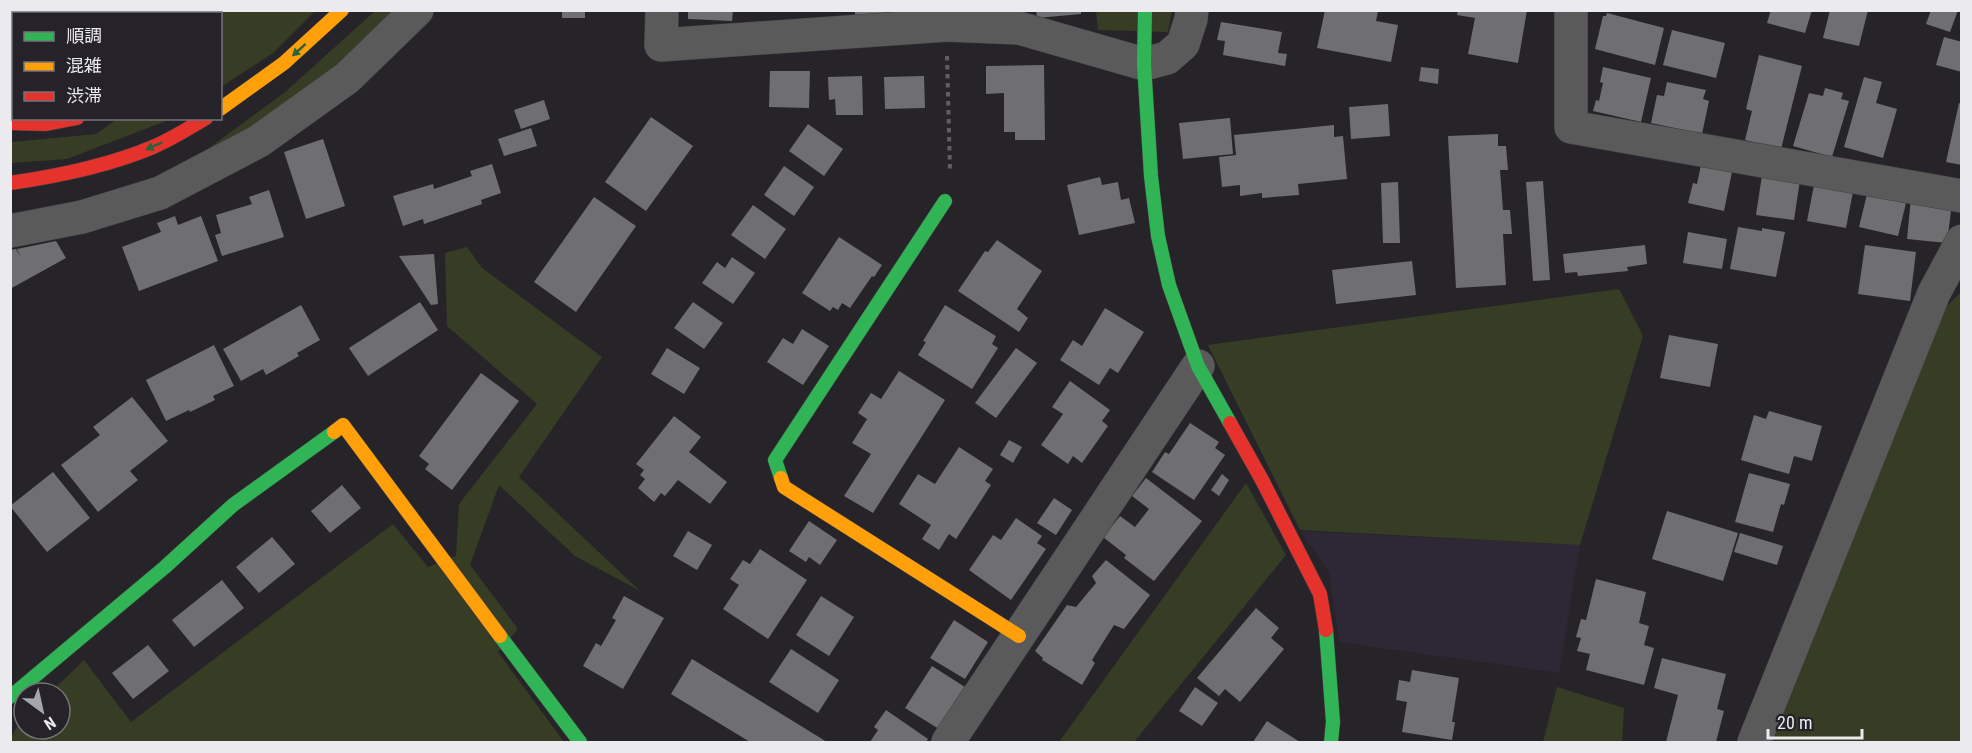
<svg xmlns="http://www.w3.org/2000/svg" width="1972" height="753" font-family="'Roboto Condensed','Noto Sans JP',sans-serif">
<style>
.industrial{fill:#2e2736}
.green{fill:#373d25}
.building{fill:#6f6e71}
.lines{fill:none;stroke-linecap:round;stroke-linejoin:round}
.street-casing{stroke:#424143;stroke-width:34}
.fast-casing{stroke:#424143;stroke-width:15}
.slow-casing{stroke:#424143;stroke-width:15}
.jam-casing{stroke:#424143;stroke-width:15}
.path{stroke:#605f60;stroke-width:4;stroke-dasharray:4.5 4.5;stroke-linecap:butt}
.street{stroke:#5b5a5a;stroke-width:33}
.fast{stroke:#30b455;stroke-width:14}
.slow{stroke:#ff9f0a;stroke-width:14}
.jam{stroke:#e5322d;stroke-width:14}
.oneway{fill:#2a643d}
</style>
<rect width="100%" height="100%" fill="#262428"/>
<polygon class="industrial" points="1300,531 1580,545 1559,673 1339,642 1329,572"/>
<g class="green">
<polygon points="191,10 315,11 273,53 221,87 220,14 191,14"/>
<polygon points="10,11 11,10 142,11 141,14 14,14 13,96 10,95"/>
<polygon points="375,11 396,11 301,101 198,156 284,93"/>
<polygon points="1096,11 1172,11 1168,32 1098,30"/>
<polygon points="117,119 171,119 67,159 11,163 11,142 96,134"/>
<path d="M 467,247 L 482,268 L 602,357 L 519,477 L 640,591 L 575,556 L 499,485 L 470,565 L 518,629 L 498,652 L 564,742 L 11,742 C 11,734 18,725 24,719 L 24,729 L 60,729 L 60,693 L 50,693 L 84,660 L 131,722 L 393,524 L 428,567 L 456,556 L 459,504 L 537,404 L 447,326 L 445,253 Z"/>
<polygon points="1619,289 1643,336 1580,545 1300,530 1208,345"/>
<polygon points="1961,292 1961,742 1764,742 1944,309"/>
<polygon points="1246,483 1286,555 1134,742 1059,742"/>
<polygon points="1557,687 1624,708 1622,742 1543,742"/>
</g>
<g class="building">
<rect x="562" y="10" width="23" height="8"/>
<polygon points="688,10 733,10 732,21 688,19"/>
<polygon points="855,10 886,10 887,15 855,17"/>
<polygon points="1036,10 1081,10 1081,14 1037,18"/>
<polygon points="1325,10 1378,11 1376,21 1398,25 1391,62 1317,48"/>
<polygon points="1458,10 1527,10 1518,63 1468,54 1475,18 1457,15"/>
<polygon points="1771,10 1812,10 1805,33 1767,23"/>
<polygon points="1830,10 1868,10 1859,46 1823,38"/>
<polygon points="1931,10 1958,10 1950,32 1926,24"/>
<polygon points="1607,13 1664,28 1655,65 1595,49 1603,16 1606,16"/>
<polygon points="1221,22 1282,32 1278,53 1287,54 1285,66 1223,55 1225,41 1217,40"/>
<polygon points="1672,30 1725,43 1716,78 1663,65"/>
<polygon points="1944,37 1962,42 1962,72 1936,65"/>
<polygon points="1759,55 1802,66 1781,149 1745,140 1752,111 1746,109"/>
<polygon points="1044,65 1045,140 1015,140 1015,132 1004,132 1004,93 986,94 986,66"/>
<polygon points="1421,67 1439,69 1438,84 1419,81"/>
<polygon points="1603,67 1651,78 1641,122 1593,111 1596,100 1599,101 1603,83 1600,82"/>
<polygon points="770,71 810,71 809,108 769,107"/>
<polygon points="862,76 863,115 836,115 835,99 829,100 828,77"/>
<polygon points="924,76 925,108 885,109 884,77"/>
<polygon points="1864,77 1882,82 1876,103 1897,109 1883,158 1844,147"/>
<polygon points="1667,82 1706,90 1703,99 1709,101 1702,134 1651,123 1657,95 1664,96"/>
<polygon points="1825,88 1843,93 1841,99 1849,101 1832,157 1793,146 1809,93 1823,96"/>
<polygon points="544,100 550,119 521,129 514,110"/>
<polygon points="1959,103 1962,104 1962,165 1946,162"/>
<polygon points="1388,104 1390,136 1351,139 1349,107"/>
<polygon points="651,117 693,146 646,211 605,182"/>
<polygon points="1230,118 1233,154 1183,159 1179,123"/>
<polygon points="808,124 843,149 824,176 789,151"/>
<polygon points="1334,125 1334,137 1343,136 1347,179 1298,184 1299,195 1262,198 1262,193 1240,196 1240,185 1222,187 1219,157 1236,155 1234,135"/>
<polygon points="531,128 537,146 504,156 498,139"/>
<polygon points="1498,134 1498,146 1506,146 1508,170 1500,170 1503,210 1510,210 1512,234 1503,234 1506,285 1456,288 1448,136"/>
<polygon points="323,139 345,206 306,219 284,152"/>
<polygon points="492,164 501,193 481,200 482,204 424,224 423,219 403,226 393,196 433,184 434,189 472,176 470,171"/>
<polygon points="1701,165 1732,172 1724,211 1688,203 1693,183 1697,184"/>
<polygon points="784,166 814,187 794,216 764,195"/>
<polygon points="1762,175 1800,180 1794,220 1756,215"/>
<polygon points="1100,177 1102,185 1118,182 1121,200 1129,198 1135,223 1079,235 1067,185"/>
<polygon points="1543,181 1550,280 1533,281 1526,182"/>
<polygon points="1398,182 1400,243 1383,243 1381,183"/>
<polygon points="1814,185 1853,192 1846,228 1807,221"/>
<polygon points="269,190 284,237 222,256 215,235 221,233 216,215 252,204 249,197"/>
<polygon points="1867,194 1906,203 1898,236 1859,227"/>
<polygon points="594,197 636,226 576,312 534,282"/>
<polygon points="1911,198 1952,203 1947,243 1907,239"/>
<polygon points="753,205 786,229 765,259 731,235"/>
<polygon points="175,216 178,225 201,216 218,261 139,291 122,247 161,232 157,223"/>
<polygon points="1738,227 1762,231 1762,228 1785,232 1776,277 1730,269"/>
<polygon points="1688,232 1727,239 1722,269 1683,263"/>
<polygon points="839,237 882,265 874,277 872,276 850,308 842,303 838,310 833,307 830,311 802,293"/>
<polygon points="997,240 1042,271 1017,309 1028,318 1019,332 958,291 985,251 988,252"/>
<polygon points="56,241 66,258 10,289 10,250 16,249 21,257 17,249"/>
<polygon points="1645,245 1647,264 1627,267 1628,271 1578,276 1577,272 1565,273 1563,254"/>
<polygon points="1865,245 1916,252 1910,301 1858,294"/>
<polygon points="434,254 438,304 431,305 399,256"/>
<polygon points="732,257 755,273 733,304 702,283 717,262 725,268"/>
<polygon points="1412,261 1416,295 1336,304 1332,270"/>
<polygon points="420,302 438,330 368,376 349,348"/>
<polygon points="693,302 723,323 704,349 674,328"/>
<polygon points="301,305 320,340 297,353 299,356 266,375 263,369 241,381 223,349"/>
<polygon points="945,305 996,336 992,344 998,348 972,389 918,355 926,342 923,341"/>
<polygon points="1105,308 1144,332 1118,373 1110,368 1099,385 1060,360 1073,340 1082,346"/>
<polygon points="802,329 829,346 803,385 767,362 783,338 793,344"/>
<polygon points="1669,335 1718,344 1710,387 1660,378"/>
<polygon points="214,345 234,386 213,396 215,400 190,412 189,410 166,421 146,380"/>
<polygon points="667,348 700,368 684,394 651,374"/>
<polygon points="1016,348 1037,363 996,418 975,403"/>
<polygon points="899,371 945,400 873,513 844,496 871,454 852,443 867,419 858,413 871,393 881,399"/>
<polygon points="481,373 519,401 452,490 425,469 429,464 419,456"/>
<polygon points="1070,381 1110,410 1102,421 1108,426 1082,463 1073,456 1068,464 1041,445 1063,414 1052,407"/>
<polygon points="132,397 168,441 130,471 138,480 98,512 61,465 100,435 93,427"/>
<polygon points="1769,411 1822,426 1812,461 1794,456 1789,474 1741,460 1754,415 1766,419"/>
<polygon points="674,416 701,437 689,452 727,482 710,504 678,480 665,496 661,493 654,502 638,488 645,479 640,475 644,470 636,464"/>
<polygon points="1190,423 1219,442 1215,448 1225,455 1194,500 1152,472 1165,452 1169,454"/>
<polygon points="1009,440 1022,447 1013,463 1000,455"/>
<polygon points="959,447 993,469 985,481 991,485 956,539 949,534 939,550 922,539 931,525 899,504 918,474 935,484"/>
<polygon points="53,472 90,518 47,552 10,506"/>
<polygon points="1749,473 1790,484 1784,505 1781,504 1773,532 1735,522"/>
<polygon points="1222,474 1229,480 1219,496 1211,490"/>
<polygon points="1146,478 1202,521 1154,581 1124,558 1126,555 1103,537 1120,516 1135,527 1149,509 1132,496"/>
<polygon points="342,485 361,508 330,533 311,511"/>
<polygon points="1054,498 1072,510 1056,535 1037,523"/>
<polygon points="1667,511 1738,533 1723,581 1652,559"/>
<polygon points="1016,518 1042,536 1037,543 1046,549 1011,600 969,570 993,535 1001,540"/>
<polygon points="809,521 837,540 820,565 809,557 806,562 789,551"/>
<polygon points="688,531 712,545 697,570 673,556"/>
<polygon points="1740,533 1783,546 1777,565 1734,552"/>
<polygon points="272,537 295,564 259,593 236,567"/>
<polygon points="760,549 807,580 768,639 723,609 739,585 730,579 743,560 750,564"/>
<polygon points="1106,560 1150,595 1124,629 1114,625 1092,660 1095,663 1082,685 1042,660 1043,658 1035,651 1067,605 1076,607 1096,583 1092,576"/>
<polygon points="1596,579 1646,592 1639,623 1649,626 1644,645 1654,648 1644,685 1586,670 1590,654 1577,651 1581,638 1576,637 1581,619 1586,620"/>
<polygon points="222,580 244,608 194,647 172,620"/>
<polygon points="624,596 664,618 623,689 583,666 596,643 601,646 616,620 612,618"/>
<polygon points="821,596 854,617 829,656 796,635"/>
<polygon points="1256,608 1279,628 1271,638 1284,649 1240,702 1225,689 1219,696 1197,678"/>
<polygon points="954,620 988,642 965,679 930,658"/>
<polygon points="148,645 169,671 133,699 112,673"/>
<polygon points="791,649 839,680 818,713 769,682"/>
<polygon points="1662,658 1726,674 1717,709 1724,711 1716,742 1666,742 1678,695 1654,688"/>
<polygon points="692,659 827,742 750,742 671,694"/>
<polygon points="932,666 965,687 939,729 905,708"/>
<polygon points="1412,670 1459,678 1452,722 1455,722 1452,740 1402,732 1407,702 1396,700 1399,680 1410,682"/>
<polygon points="1195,687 1218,703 1202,726 1179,711"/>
<polygon points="886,710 928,739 926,742 870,742 878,730 874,727"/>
<polygon points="1267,721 1300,742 1253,742"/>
</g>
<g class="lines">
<defs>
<g id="street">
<polyline points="662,10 661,45 947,25 1019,28 1144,64 1167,58 1183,44 1191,19 1192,10"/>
<polyline points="1571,10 1571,127 1962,196"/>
<polyline points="10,231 82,217 160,193 259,141 347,78 417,10"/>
<polyline points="948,742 1198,366"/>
<polyline points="1754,742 1934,293 1962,241"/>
</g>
<g id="fast">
<polyline points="1145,10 1144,64 1151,176 1158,236 1169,285 1198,366 1230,423"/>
<polyline points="781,478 775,460 945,201"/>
<polyline points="1326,630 1333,722 1331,742"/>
<polyline points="500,636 580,742"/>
<polyline points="10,697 165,567 233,505 334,432"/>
</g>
<g id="slow">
<polyline points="170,10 170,14"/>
<polyline points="220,109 284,63 342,10"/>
<polyline points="334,432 343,425 500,636"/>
<polyline points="781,478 784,487 1019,636"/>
</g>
<g id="jam">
<polyline points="10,123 46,124 77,118"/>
<path d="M 10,183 C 59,176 108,166 153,147 C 172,139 189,128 206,118"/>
<polyline points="1230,423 1262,480 1320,594 1326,630"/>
</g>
</defs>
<use href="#street" class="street-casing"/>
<use href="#fast" class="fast-casing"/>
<use href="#slow" class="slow-casing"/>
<use href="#jam" class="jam-casing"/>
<polyline class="path" points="947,56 950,171"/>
<use href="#street" class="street"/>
<use href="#fast" class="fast"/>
<use href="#slow" class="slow"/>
<use href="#jam" class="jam"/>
</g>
<defs><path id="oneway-solid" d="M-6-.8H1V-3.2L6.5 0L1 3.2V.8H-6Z" transform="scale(1.5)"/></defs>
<g class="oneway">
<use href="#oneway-solid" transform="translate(299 50) rotate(138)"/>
<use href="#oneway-solid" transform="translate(154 146) rotate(156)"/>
</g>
<rect width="1972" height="753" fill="none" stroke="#ebeaee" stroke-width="24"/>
<rect x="12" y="12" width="210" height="108" fill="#252329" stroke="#747378" stroke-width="1.5"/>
<rect x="24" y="32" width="30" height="9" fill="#30b455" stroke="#747378" stroke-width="1.5"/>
<text x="66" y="42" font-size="18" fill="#ebeaee">順調</text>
<rect x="24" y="62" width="30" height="9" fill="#ff9f0a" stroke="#747378" stroke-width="1.5"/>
<text x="66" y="72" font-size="18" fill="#ebeaee">混雑</text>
<rect x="24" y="92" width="30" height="9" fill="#e5322d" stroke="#747378" stroke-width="1.5"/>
<text x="66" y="102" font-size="18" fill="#ebeaee">渋滞</text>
<g transform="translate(42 711) rotate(147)"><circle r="28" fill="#252329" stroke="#747378" stroke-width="1.5"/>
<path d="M0-4.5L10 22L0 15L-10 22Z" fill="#a6a5a9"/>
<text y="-9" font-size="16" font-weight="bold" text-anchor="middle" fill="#ebeaee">N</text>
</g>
<path d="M1768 729v9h94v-9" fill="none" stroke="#ebeaee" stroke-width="3"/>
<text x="1777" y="729" font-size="18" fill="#ebeaee" stroke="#252329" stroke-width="4.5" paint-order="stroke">20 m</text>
</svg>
